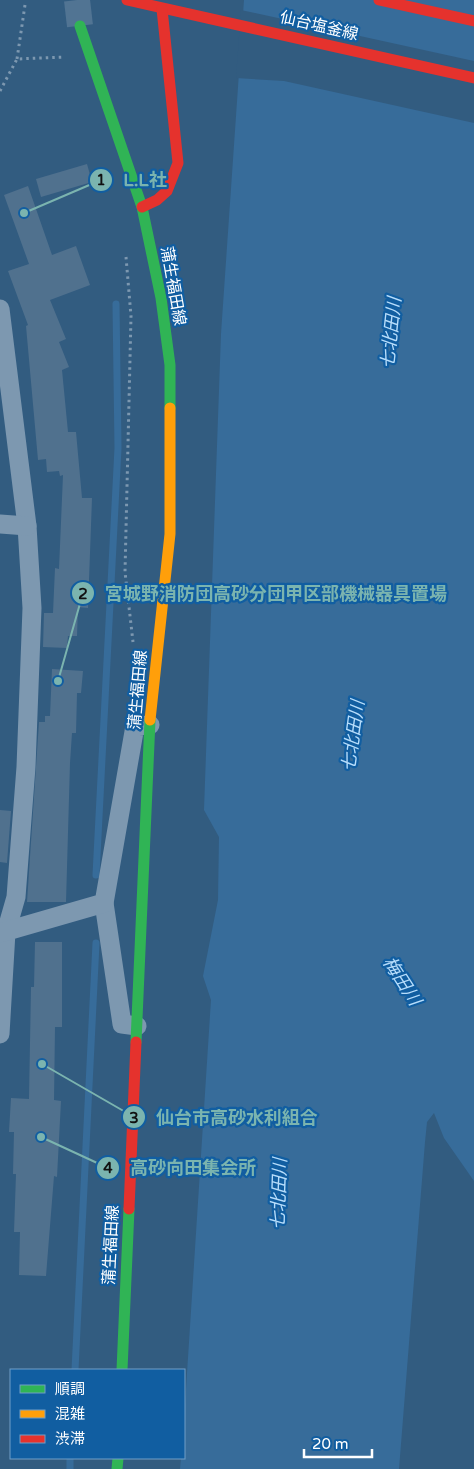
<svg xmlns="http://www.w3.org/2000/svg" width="474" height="1469" font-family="'Varela Round','Noto Sans JP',sans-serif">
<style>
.water{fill:#376c9a}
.pier{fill:#325c80}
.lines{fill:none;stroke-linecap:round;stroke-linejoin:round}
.stream{stroke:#376c9a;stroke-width:7}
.building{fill:#50718e}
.secondary-tunnel{stroke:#517493;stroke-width:26;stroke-dasharray:26 13;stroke-linecap:butt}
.path{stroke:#7d98b0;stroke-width:3;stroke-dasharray:2.5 4;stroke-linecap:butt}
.street{stroke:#7d98b0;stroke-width:19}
.fast{stroke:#30b455;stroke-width:11}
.slow{stroke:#ff9f0a;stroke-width:11}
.jam{stroke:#e5322d;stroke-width:11}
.labels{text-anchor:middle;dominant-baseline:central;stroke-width:4.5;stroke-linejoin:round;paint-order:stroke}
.street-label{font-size:16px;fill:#fff;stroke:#115ea1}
.water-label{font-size:18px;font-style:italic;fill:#b7ddfb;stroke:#115ea1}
.leader{fill:none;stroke:#7bb4af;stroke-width:2}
.callout-dot{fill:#7bb4af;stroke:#115ea1;stroke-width:2}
.mark-label{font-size:15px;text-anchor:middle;font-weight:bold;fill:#111}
.callout-label{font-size:18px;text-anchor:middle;font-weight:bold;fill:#7bb4af;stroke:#115ea1;stroke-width:4.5;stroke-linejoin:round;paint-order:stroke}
</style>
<rect width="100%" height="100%" fill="#325c80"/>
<polygon class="water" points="244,0 474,0 474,1181 444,1138 434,1113 427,1122 425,1142 399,1469 180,1469 181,1458 184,1458 184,1420 211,1000 203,976 218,900 219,837 204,810 221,334"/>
<polygon class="pier" points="241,10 474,61 474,123 284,81 236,78"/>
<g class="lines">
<g class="stream">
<polyline points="96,875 118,448 116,304"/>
<polyline points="75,1370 96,943"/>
<polyline points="70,1469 70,1458"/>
</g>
</g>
<g class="building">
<polygon points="87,164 92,182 41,197 36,179"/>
<polygon points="28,186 52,255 76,246 90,285 50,300 66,339 59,342 69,367 62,370 68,432 76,432 82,498 92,498 88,608 78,607 77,636 68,636 67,648 43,647 44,613 53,613 55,568 59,569 63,475 60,476 59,471 47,472 46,459 38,460 26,326 28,325 8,271 29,264 4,195"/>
<polygon points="52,669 83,671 81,693 77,693 76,733 72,733 70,763 66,902 27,902 39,722 45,722 45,716 50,716"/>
<polygon points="0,810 11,811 7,863 0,862"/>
<polygon points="35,942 62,942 62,1027 55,1027 54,1100 61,1101 57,1177 54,1176 46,1276 19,1275 20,1232 14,1232 16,1174 13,1174 14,1132 9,1132 11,1098 29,1099 31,987 34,987"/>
</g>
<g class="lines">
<polyline class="secondary-tunnel" points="77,0 80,26"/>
<g class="path">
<polyline points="17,59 25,5"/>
<polyline points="0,91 17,59 65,57"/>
<polyline points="126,257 131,316 125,572 133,642"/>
</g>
<g class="street">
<polyline points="0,309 27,526 32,608 26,767 16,897 6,932 0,1034"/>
<polyline points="0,524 27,526"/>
<polyline points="104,903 122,1024 137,1026"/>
<polyline points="0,933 104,903 135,726 150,725"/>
</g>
<g class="fast">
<polyline points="80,26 142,207 161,298 170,365 170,408"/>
<polyline points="136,1042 150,720"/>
<polyline points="122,1370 129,1209"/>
<polyline points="117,1469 118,1458"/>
</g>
<polyline class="slow" points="150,720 170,534 170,408"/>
<g class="jam">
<polyline points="127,0 474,78"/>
<polyline points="379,0 474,21"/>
<polyline points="142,207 157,200 167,191 178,163 162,9"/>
<polyline points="129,1209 136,1042"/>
</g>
</g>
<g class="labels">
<g class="street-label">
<text transform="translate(319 26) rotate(13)">仙台塩釜線</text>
<text transform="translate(173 286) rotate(80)">蒲生福田線</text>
<text transform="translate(138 690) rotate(-85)">蒲生福田線</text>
<text transform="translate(111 1245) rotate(-87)">蒲生福田線</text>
</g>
<g class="water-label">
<text transform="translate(391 333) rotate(-84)">七北田川</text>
<text transform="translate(353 736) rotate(-82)">七北田川</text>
<text transform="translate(402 981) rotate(57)">梅田川</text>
<text transform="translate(279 1194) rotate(-88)">七北田川</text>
</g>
</g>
<path class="leader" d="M24 213L101 180M58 681L83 593M42 1064L134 1117M41 1137L108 1168"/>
<g class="callout-dot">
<circle cx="24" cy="213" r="5"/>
<circle cx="58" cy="681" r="5"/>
<circle cx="42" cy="1064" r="5"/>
<circle cx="41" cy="1137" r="5"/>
<circle cx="101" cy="180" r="12"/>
<circle cx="83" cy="593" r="12"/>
<circle cx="134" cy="1117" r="12"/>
<circle cx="108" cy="1168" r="12"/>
</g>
<g class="mark-label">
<text x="101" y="185">1</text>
<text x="83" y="599">2</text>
<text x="134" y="1123">3</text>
<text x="108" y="1173">4</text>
</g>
<g class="callout-label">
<text x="145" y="186">L.L社</text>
<text x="276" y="600">宮城野消防団高砂分団甲区部機械器具置場</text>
<text x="237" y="1124">仙台市高砂水利組合</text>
<text x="193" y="1174">高砂向田集会所</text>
</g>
<rect x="10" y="1369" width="175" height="90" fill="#115ea1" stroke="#709ec7"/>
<rect x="20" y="1385" width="25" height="8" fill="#30b455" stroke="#709ec7"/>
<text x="55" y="1394" font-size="15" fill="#ffffff">順調</text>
<rect x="20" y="1410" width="25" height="8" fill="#ff9f0a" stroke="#709ec7"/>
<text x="55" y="1419" font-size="15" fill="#ffffff">混雑</text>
<rect x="20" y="1435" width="25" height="8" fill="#e5322d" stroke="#709ec7"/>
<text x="55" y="1444" font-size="15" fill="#ffffff">渋滞</text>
<path d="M304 1449v8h68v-8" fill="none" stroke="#ffffff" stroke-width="2.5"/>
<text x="312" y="1449" font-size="15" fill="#ffffff" stroke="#115ea1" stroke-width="4" paint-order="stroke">20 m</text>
</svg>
